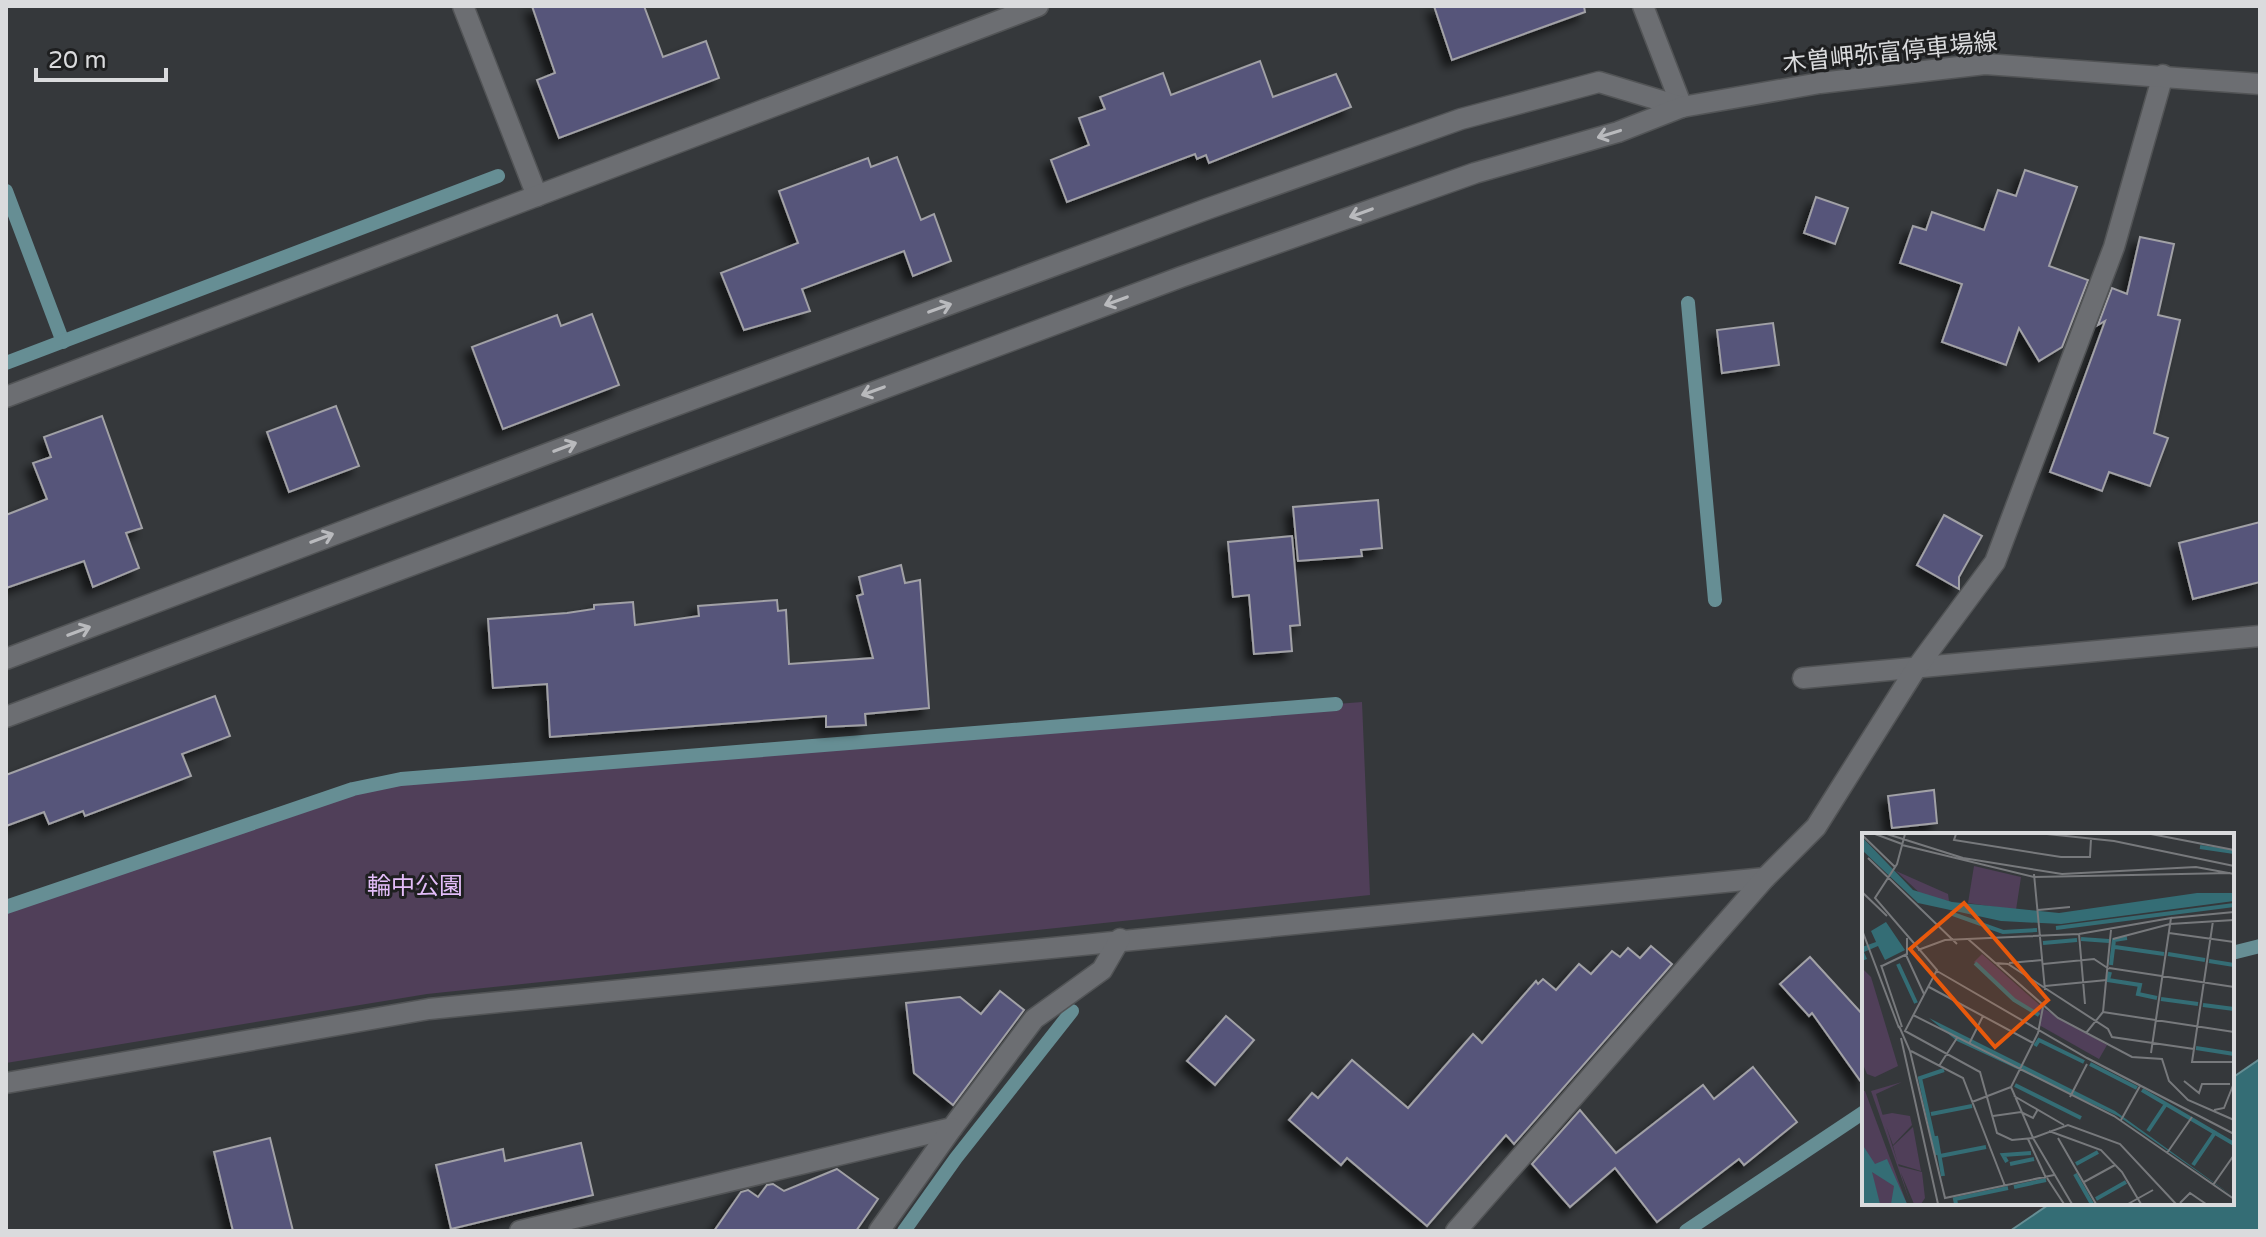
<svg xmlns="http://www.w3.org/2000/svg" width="2266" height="1237" font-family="'Varela Round','Noto Sans JP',sans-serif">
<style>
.green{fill:#503f59}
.water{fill:#346d75;stroke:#668e94;stroke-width:2}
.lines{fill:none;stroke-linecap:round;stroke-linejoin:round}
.stream{stroke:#668e94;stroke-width:14}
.building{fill:#57547a;stroke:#a1a1a6;stroke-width:2;filter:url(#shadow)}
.street-casing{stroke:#525456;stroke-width:23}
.secondary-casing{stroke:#525456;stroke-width:23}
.street{stroke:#6c6e72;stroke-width:20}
.secondary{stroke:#6c6e72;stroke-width:20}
.oneway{stroke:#b9babd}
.labels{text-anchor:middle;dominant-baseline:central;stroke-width:6;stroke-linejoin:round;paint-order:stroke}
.street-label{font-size:24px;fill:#dadbdd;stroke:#1e1f20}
.park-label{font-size:24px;fill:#e3bdf9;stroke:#1e1f20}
.inset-river{fill:none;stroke:#346d75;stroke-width:4}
.inset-road{fill:none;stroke:#77797c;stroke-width:2}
.view{fill:#e8590c;fill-opacity:0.15;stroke:#e8590c;stroke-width:4}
.inset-edge{fill:none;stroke:#dadbdd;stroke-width:4}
</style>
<defs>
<filter id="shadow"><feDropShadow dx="-7" dy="7" stdDeviation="4" flood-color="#0009"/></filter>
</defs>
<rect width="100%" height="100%" fill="#35383b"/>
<polygon class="green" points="1362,702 1370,895 427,994 6,1063 6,907 353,789 401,779"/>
<polygon class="water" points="2260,1059 2260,1231 2010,1231 2051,1203 2232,1203 2232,1078"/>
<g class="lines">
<g class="stream">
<polyline points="6,191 63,342"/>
<polyline points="1688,303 1715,600"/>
<polyline points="6,363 498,176"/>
<polyline points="6,907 353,789 401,779 1336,704"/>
<polyline points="2232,953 2260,946"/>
<polyline points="904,1231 956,1158 1072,1011"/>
<polyline points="1686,1231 1864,1112"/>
</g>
</g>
<g class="building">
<polygon points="532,6 644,6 663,57 706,41 719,78 559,138 537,80 555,73"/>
<polygon points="1434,6 1584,6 1585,12 1452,60"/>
<polygon points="1260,61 1273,97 1336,74 1351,107 1209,163 1206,155 1197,159 1195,154 1067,202 1051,160 1089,145 1079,118 1105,109 1100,97 1163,73 1171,95"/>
<polygon points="897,157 921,220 934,214 951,261 913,276 904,251 802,289 810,311 744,330 721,273 798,243 779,191 868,158 871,167"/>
<polygon points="2025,170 2077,187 2049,266 2088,280 2062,347 2039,361 2019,328 2006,365 1942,342 1962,284 1900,263 1913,226 1926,230 1932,212 1984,230 1998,190 2016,196"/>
<polygon points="1816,197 1848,208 1835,244 1804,233"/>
<polygon points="2140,237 2174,244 2158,315 2180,320 2154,433 2168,438 2150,486 2109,472 2102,491 2050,472 2105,321 2098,325 2112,288 2127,294"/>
<polygon points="592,314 619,385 503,429 472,347 557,315 561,326"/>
<polygon points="1773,323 1779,365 1722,373 1717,330"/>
<polygon points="336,406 359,466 289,492 267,432"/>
<polygon points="102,416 142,528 126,533 139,568 93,587 84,561 6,588 6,515 47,499 33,463 51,457 44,437"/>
<polygon points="1378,500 1382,548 1361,550 1362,556 1298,561 1293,507"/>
<polygon points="1944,515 1982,536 1959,577 1959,589 1917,565"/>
<polygon points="2260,522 2260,582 2193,599 2179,543"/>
<polygon points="1292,536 1300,625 1290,626 1292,651 1254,654 1249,595 1233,597 1228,542"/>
<polygon points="901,565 905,583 920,580 929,708 865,714 866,725 826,727 826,716 550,737 547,684 493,688 488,619 567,613 594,609 594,605 633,602 635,625 699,616 698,606 777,600 778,611 786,610 789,664 873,658 857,596 863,594 859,577"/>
<polygon points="215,696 230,736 182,754 191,776 85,816 83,811 49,824 44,812 6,826 6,775"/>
<polygon points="1934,790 1937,823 1892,828 1888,796"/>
<polygon points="1651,946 1672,964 1514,1144 1506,1135 1427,1226 1347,1158 1341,1165 1289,1120 1312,1093 1318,1098 1352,1060 1408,1108 1473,1034 1482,1043 1536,981 1538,984 1543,979 1556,990 1579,964 1591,974 1612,951 1620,957 1628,948 1640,958"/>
<polygon points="1810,957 1864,1016 1864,1086 1812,1013 1809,1016 1780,984"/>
<polygon points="1000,991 1024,1010 953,1105 914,1073 906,1003 960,997 981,1014"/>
<polygon points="1226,1016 1254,1040 1215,1085 1187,1061"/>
<polygon points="1753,1067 1797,1122 1744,1165 1739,1159 1657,1222 1615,1168 1570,1207 1532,1164 1580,1110 1616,1153 1703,1085 1714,1099"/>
<polygon points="270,1138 293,1231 233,1231 214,1152"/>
<polygon points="581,1143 593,1195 451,1229 436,1165 503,1149 505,1161"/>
<polygon points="837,1169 878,1199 856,1231 714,1231 741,1192 748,1190 758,1197 767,1185 773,1184 784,1191"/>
</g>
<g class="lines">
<defs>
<g id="street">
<polyline points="463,6 537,196"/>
<polyline points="6,397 1038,6"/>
<polyline points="1803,678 2260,636"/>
<polyline points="6,1083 429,1009 1765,878"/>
<polyline points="520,1231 952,1128 1034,1019 1102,970 1120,939"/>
<polyline points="879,1231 952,1128"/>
<polyline points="1456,1231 1765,878 1816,827 1915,670 1995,562 2114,247 2163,75"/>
</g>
<g id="secondary">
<polyline points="1643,6 1682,107"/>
<polyline points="6,659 631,422 1207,209 1461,119 1599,82 1682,107"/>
<polyline points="6,717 1181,277 1475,173 1618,132 1682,107 1820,83 1985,64 2260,84"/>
</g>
</defs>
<use href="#street" class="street-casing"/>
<use href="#secondary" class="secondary-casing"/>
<use href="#street" class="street"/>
<use href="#secondary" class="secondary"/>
</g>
<defs><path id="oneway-shaft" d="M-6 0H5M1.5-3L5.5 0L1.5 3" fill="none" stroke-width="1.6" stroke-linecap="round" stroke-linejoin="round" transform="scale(2)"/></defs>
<g class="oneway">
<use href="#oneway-shaft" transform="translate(1609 134) rotate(163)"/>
<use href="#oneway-shaft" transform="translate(1361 213) rotate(160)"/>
<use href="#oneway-shaft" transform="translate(1116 301) rotate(160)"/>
<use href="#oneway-shaft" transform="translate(940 308) rotate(-20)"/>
<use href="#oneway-shaft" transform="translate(873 391) rotate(160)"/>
<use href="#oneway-shaft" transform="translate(565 447) rotate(-21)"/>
<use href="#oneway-shaft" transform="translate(322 538) rotate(-21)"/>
<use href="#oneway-shaft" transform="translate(79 631) rotate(-21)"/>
</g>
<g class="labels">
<g class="street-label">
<text transform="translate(1890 53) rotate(-6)">木曽岬弥富停車場線</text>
</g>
<g class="park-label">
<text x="415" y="886">輪中公園</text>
</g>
</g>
<g transform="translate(1862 833)">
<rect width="372" height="372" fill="#35383b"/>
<path d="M 112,33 L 159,44 L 154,77 L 106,70 ZM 34,38 L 86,61 L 87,68 L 61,63 ZM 120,121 L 182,176 L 245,212 L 237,226 L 177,192 L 179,183 L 152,167 L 112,129 ZM 0,135 L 9,144 L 36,233 L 13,244 L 5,241 L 0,229 ZM 40,249 L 14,261 L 48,369 L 9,258 ZM 0,258 L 3,258 L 45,371 L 15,371 L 0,320 ZM 30,280 L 48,283 L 50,292 L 31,312 L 20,282 ZM 51,294 L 59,338 L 36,331 L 31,313 ZM 36,333 L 60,339 L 63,365 L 59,371 L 52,371 Z" fill="#503f59"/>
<path d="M 0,4 L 51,57 L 90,69 L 197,80 L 335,60 L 372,60 L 372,68 L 199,91 L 139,88 L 56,70 L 0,17 ZM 24,89 L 43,117 L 23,127 L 16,113 L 2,119 L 5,126 L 0,128 L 0,114 L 14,109 L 9,98 ZM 67,185 L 253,278 L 372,364 L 256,283 L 95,208 ZM 0,311 L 13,331 L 25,326 L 45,371 L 29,371 L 32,353 L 10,339 L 18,371 L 0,371 Z" fill="#346d75"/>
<path class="inset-river" d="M 338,14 L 372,19M 88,80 L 141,99 L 175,97M 194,95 L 372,72M 219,106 L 247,108M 181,110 L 215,107M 253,114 L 302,121M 306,121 L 343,127M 347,128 L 372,132M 113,130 L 152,167 L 177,182M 36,131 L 54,170M 249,132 L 252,107 L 265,105M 248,139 L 246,147 L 278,152 L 276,161 L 295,165M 299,166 L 336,171M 341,172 L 372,176M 173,213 L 177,207 L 222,229M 334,215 L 372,221M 228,231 L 275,255M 153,252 L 219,285M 280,257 L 372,311M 69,281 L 110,273M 286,298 L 304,271M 74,303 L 81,343M 75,322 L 58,245 L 82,237M 78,323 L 124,314M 145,329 L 141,322 L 169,320M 148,331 L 172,326M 214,331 L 236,319M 331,332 L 354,298M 213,341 L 230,371M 152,354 L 184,347M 234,366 L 264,349M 94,371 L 93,366 L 146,355"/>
<path class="inset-road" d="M 13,1 L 40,11M 25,1 L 101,25 L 200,41 L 334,34 L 372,41M 43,1 L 35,31 L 13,65 L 75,137 L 43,198 L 118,239 L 135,300 L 150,307 L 171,305 L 210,371M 94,1 L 92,7 L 199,24 L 228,24 L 229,6M 185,1 L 252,8 L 372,33M 289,1 L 372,17M 0,2 L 33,34M 40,12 L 172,44 L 368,40M 6,25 L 95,111M 172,41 L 183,157M 0,59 L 25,83M 176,77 L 208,74M 309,85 L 372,79M 351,88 L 330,229 L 372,229M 0,97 L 37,195M 307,100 L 372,109M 217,101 L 223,171M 106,106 L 196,185 L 270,224 L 300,226 L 307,248 L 326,267 L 372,287M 251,106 L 308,91 L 372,87M 56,117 L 83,107 L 217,101 L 309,85 L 289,220M 44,122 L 62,161M 133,130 L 146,131 L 246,196 L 250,204 L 332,216M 147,130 L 180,127M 181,131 L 232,126 L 247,136M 19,132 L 40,194M 20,133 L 45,121 L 45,105M 247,135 L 372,154M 75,138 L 225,225 L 372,301M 183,153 L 245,147M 67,154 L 171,210M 181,174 L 176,200 L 149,254 L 171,305 L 206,292 L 258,311 L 314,371M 241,179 L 372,199M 51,182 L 252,283 L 372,366M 37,193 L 48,218 L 83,365 L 192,342M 224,200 L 241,179 L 249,97M 39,205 L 76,371M 107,211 L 121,183M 49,218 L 101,245 L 143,353M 77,233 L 95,205M 322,248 L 337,260 L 340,251 L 368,251M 152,263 L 202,292M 208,264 L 225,231M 110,269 L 149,254M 352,277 L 362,275 L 372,250M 131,283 L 159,279 L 171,285 L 176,276M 259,287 L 278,253M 187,298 L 239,317 L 260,339 L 279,371M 196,305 L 234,371M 166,306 L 184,345M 305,320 L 330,284M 185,345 L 202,371M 222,349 L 253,332M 351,352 L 372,322M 318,370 L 328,360 L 344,371M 266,371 L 291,357"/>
<path class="view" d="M 102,70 L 186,167 L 133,214 L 48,116 Z"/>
<rect width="372" height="372" class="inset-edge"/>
</g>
<rect width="2266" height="1237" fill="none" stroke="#dadbdd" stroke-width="16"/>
<path d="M36 68v12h130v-12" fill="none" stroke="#dadbdd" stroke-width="4"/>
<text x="48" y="68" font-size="24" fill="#dadbdd" stroke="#1e1f20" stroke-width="6" paint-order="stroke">20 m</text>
</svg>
